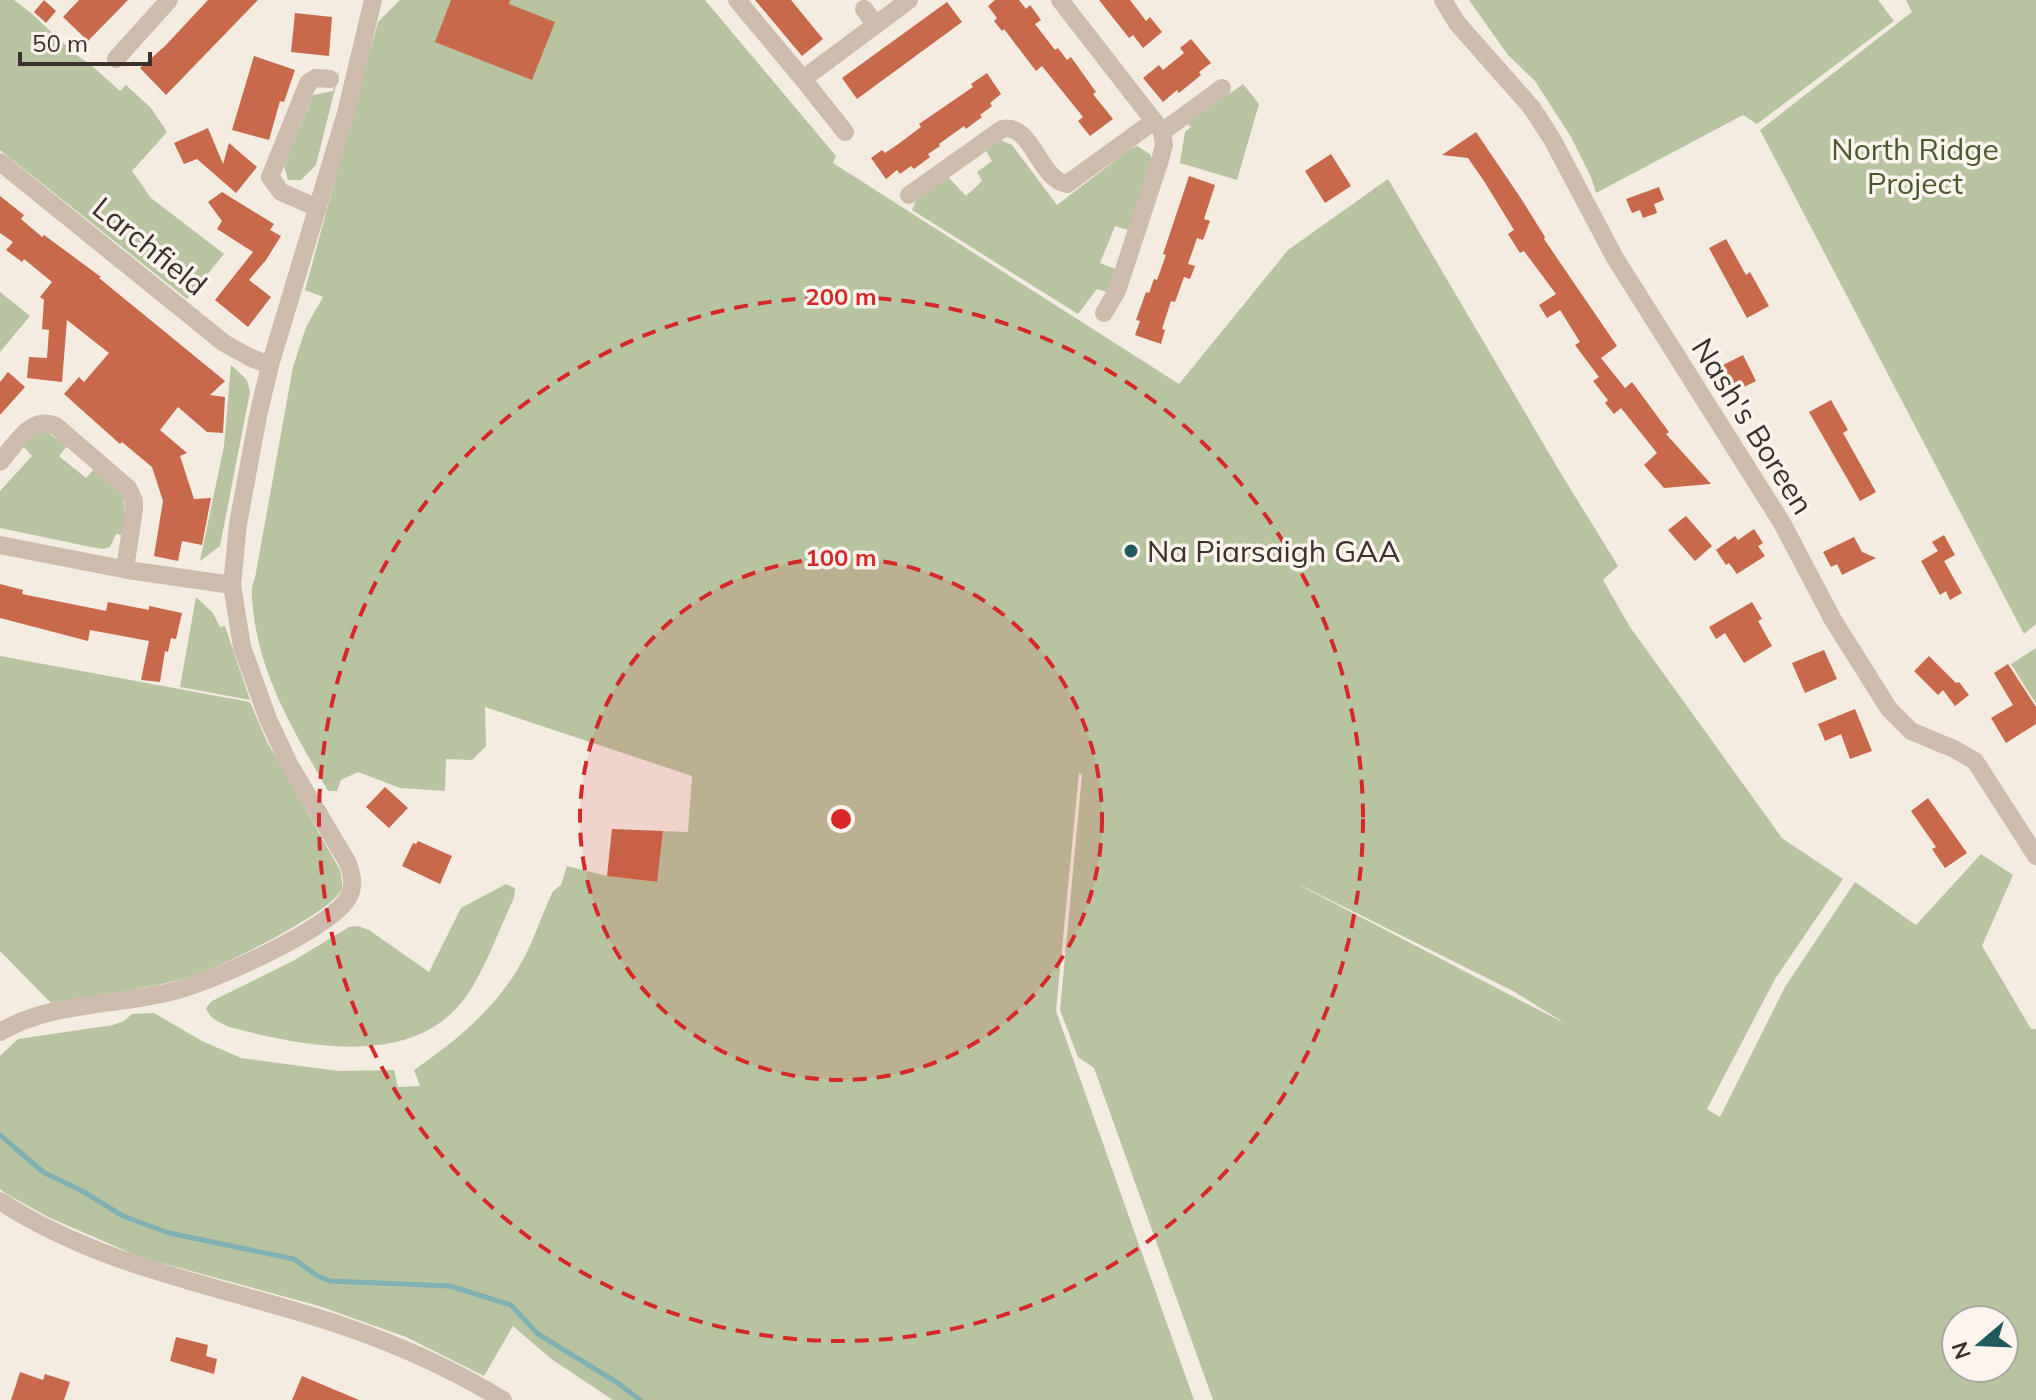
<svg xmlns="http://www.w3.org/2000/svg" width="2036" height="1400" font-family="Mulish,sans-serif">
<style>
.green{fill:#b8c4a0;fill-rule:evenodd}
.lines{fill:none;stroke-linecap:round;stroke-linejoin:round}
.stream{stroke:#7fb0b2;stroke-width:5}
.building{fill:#c8694b}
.minor{stroke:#cdbbac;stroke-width:18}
.ring{fill:none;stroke:#d62828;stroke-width:4;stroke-dasharray:14 10}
.poi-dot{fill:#1f5a5e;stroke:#fbf5ee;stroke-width:3}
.labels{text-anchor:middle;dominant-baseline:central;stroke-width:7;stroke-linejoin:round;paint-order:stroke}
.park-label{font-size:30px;fill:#4a5a2e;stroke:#fbf5ee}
.street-label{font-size:30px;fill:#3b302b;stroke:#fbf5ee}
.poi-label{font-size:30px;fill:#3b302b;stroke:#fbf5ee;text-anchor:start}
.centre{fill:#d62828;stroke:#fbf5ee;stroke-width:4}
.ring-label{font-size:24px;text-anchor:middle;font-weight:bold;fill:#d62828;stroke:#fbf5ee;stroke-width:7;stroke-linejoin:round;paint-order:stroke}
</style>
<rect width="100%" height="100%" fill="#f4ebe1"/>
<g class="green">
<polygon points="0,0 14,0 31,13 75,54 92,66 120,91 126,85 151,108 167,132 132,171 151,198 224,254 187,299 0,150"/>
<path d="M 400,0 L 705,0 L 836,156 L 833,163 L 1179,384 L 1288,250 L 1388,179 L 1560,472 L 1618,566 L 1603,580 L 1630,627 L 1782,838 L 1843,879 L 1775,979 L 1707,1109 L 1720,1117 L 1785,987 L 1855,882 L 1916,925 L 1981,854 L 2013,875 L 1982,946 L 2031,1029 L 2036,1029 L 2036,1400 L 1213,1400 L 1094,1068 L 1078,1057 L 1060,1010 L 1082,775 L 1079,773 L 1056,1011 L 1194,1400 L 613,1400 L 550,1358 L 513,1326 L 484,1376 L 406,1337 L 319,1306 L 140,1257 L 48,1217 L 5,1193 L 0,1189 L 0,1056 L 18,1039 L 113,1025 L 124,1021 L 132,1014 L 154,1013 L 202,1041 L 241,1058 L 338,1071 L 394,1070 L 398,1087 L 420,1086 L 414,1070 C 459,1039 501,1004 526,954 C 536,934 543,912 553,891 L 561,885 L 567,866 L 607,876 L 656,882 L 663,831 L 688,832 L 692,776 L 485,707 L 486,746 L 472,760 L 446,759 L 445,791 L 400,788 L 358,772 L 341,780 L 337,791 L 328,791 C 295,733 260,677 253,609 C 252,598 250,589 255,578 L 293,367 L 306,327 L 323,297 L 305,290 L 378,22 ZM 1300,885 L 1515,992 L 1566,1024 L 1301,886 ZM 1956,1320 L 2004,1320 L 2004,1368 L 1956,1368 Z"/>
<polygon points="1469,0 1878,0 1894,21 1757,124 1743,115 1596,193 1591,177 1571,137 1535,81 1508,55"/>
<polygon points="1906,0 2036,0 2036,624 2024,634 1760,130 1912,12"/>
<polygon points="341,65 316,165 301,180 288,180 284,166 313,95 333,91"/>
<polygon points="1243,84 1259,104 1237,180 1180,163 1185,132 1191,127 1187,124"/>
<polygon points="998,139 1012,145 1057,205 1129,150 1137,146 1150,154 1152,161 1128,230 1115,226 1100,263 1115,269 1107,292 1097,289 1078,314 912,210 917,198 948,177 966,196 982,181 977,172 992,161 985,149"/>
<polygon points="0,292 30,316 0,352"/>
<polygon points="231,365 247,380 250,392 220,546 200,561 224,446"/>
<path d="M 47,432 L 67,446 L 59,456 L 86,478 L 94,469 C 126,496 128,493 122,535 L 116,534 L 110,547 L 103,549 L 91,547 L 0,528 L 0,491 L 32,456 L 23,446 L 37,434 Z"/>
<polygon points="196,597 213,613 220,627 225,626 250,700 180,687"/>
<polygon points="2036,648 2036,704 2011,664"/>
<path d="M 0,656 L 250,702 L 267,742 L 340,870 C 341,875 343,884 342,888 C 337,911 209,973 184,979 C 141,990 95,995 51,1003 L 0,951 Z"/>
<path d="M 506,884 L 515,888 L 514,898 C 499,929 485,971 465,998 C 412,1070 303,1046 229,1027 C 220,1023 209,1018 206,1008 L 212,1001 L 293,961 L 349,927 L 358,926 L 369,930 L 429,972 L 461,908 Z"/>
</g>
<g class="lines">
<polyline class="stream" points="0,1135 43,1172 84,1192 123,1216 169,1233 294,1259 316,1275 330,1281 450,1286 511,1305 538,1334 618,1383 640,1400"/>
</g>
<g class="building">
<polygon points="44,0 56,11 46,23 34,12"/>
<polygon points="79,0 128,0 88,41 63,17"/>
<polygon points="208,0 258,0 166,95 140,68 165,46"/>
<polygon points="451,0 510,0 509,4 555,22 532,80 435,42"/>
<polygon points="755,0 791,0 823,39 802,56"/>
<polygon points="995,0 1019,0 1026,9 1030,5 1041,20 1035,24 1055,50 1058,48 1067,60 1071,57 1096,92 1093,94 1113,119 1090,136 1078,121 1083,117 1042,66 1036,71 1004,29 1002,31 994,21 997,18 988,6"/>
<polygon points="1099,0 1130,0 1146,21 1150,17 1162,32 1143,48 1133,35 1129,38"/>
<polygon points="947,2 962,22 857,99 842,78"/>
<polygon points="295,13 332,17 329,56 291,52"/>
<polygon points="1191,39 1211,63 1199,72 1201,75 1179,93 1177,90 1163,102 1143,78 1159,65 1163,70 1184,53 1180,48"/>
<polygon points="254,56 295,70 284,102 280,101 269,140 232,130"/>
<polygon points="987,73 1001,94 990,103 992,106 980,115 982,117 966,129 964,126 939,144 940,146 928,154 930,157 914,169 911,166 900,174 897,170 886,179 871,158 882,150 885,153 897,145 921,127 919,124 973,87 971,84"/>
<polygon points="208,128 223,164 229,143 257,167 236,193 197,159 184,164 174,143"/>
<polygon points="1476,132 1522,200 1545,237 1544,239 1617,346 1601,358 1625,388 1632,382 1669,432 1666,434 1711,484 1664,488 1644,465 1657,453 1621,408 1614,414 1605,403 1608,400 1593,381 1599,377 1575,345 1580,342 1560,310 1547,318 1539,305 1556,294 1524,251 1520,253 1508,234 1514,230 1484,181 1468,158 1442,155"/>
<polygon points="1331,154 1351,186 1325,203 1305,171"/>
<polygon points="1189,176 1215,185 1204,219 1210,221 1203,240 1197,238 1188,264 1195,266 1190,279 1184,277 1175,302 1171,301 1162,329 1165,330 1161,344 1135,335 1140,321 1136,320 1146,292 1149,293 1154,279 1157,280 1166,255 1163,254"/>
<polygon points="1659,187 1664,200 1654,204 1657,213 1643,218 1640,210 1632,213 1626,199"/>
<polygon points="222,192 274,224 270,230 281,236 266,260 249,280 271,297 248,327 215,300 253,252 217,229 222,221 208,202"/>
<polygon points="0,196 24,215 21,219 42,237 44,235 101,277 99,278 225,381 210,395 225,397 223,433 207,432 178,407 160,430 187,453 180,456 194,499 211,498 202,545 182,541 178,561 154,556 163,501 152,467 122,442 120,444 64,394 79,377 84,382 109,353 67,320 62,382 27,378 29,357 47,358 49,330 42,329 44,300 40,297 52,282 24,259 22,262 6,250 13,242 0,233"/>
<polygon points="1726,239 1746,275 1750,272 1769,306 1747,318 1709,248"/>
<polygon points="1743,355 1756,381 1732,393 1719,367"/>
<polygon points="8,372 25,387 0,415 0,382"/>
<polygon points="1831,400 1848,430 1843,433 1876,492 1860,501 1809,412"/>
<polygon points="1686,516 1712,546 1695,561 1668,530"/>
<polygon points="1754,529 1763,543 1758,546 1765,556 1737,574 1729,563 1726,565 1716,550 1735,536 1738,540"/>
<polygon points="1944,535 1955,555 1944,561 1962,593 1950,600 1946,591 1940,595 1921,561 1938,551 1932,542"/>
<polygon points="1854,537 1862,552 1876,558 1842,575 1837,564 1831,567 1823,552"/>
<polygon points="0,584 23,590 22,594 106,611 108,602 149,610 149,606 182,613 176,639 171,638 168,652 165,651 160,682 141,680 149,641 90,630 88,641 0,618"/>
<polygon points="1752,602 1762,619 1758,621 1772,646 1744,663 1725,633 1716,639 1709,627"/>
<polygon points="1824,650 1837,679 1805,693 1792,663"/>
<polygon points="1929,656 1956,683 1959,682 1969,695 1955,706 1943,690 1938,695 1914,671"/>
<polygon points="2008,664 2036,707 2036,724 2006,743 1991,718 2013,705 1994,673"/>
<polygon points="1855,709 1872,751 1850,759 1841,734 1825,741 1818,724"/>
<polygon points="385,787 408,808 389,828 366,807"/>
<polygon points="1928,798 1967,853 1945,868 1932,849 1936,847 1911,811"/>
<polygon points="612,829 663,831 657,882 607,876"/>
<polygon points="418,841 452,856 440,884 402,866 413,843 416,844"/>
<polygon points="176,1337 208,1345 206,1356 217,1359 214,1374 170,1361"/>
<polygon points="20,1372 43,1380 45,1374 70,1382 64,1400 11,1400"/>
<polygon points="302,1376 359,1400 292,1400"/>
</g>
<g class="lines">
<g class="minor">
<polyline points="737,0 803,79 909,0"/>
<polyline points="1060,0 1161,130"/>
<polyline points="1443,0 1457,23 1532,108 1552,139 1615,258 1782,523 1833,620 1889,709 1911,731 1954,749 1975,761 2036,856"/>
<polyline points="864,9 876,25"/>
<polyline points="116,59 169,0"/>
<polyline points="803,79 845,132"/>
<polyline points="0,162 224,343 251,358 270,365"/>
<path d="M 909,195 L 1002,129 C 1032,122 1039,180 1067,184 L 1154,121"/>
<polyline points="318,208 281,192 270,177 308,83 316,78 330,79"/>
<polyline points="1104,313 1117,291 1160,160 1164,145 1162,132 1222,88"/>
<path d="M 0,462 C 16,444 30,415 56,426 L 128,488 L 134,501 L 134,509 L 125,569"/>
<polyline points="0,545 128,570 232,585"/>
<path d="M 0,1032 C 52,1001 120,1006 178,990 C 215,980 330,929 348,898 C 355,886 352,875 348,863 L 289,764 L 268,719 L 242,647 L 232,585 L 238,524 L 258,416 L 270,365 L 346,113 L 373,0"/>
<path d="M 0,1201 C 103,1269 228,1287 343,1326 C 399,1345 452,1369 503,1400"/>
</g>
</g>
<circle cx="841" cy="819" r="261" fill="#d62828" fill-opacity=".12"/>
<g class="ring">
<circle cx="841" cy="819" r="261"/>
<circle cx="841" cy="819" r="522"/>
</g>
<circle class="poi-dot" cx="1131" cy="551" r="8"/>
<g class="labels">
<g class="park-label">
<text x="1915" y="149">North Ridge<tspan x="1915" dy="34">Project</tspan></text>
</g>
<g class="street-label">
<text transform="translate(150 246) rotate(39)">Larchfield</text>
<text transform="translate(1753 426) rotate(58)">Nash's Boreen</text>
</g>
<g class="poi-label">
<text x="1147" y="551">Na Piarsaigh GAA</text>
</g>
</g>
<circle cx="841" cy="819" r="12" class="centre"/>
<g class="ring-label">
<text x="841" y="305">200 m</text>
<text x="841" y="566">100 m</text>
</g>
<g transform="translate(1980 1344) rotate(251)"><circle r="38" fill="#fbf5ee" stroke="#aea6a0" stroke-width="2"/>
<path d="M0-6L14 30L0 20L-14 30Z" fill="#1f5a5e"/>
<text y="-12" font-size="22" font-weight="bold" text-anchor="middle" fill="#3b302b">N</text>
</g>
<path d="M20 52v12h130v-12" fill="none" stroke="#3b302b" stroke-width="4"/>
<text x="32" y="52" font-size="24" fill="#3b302b" stroke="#fbf5ee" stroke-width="6" paint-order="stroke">50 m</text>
</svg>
